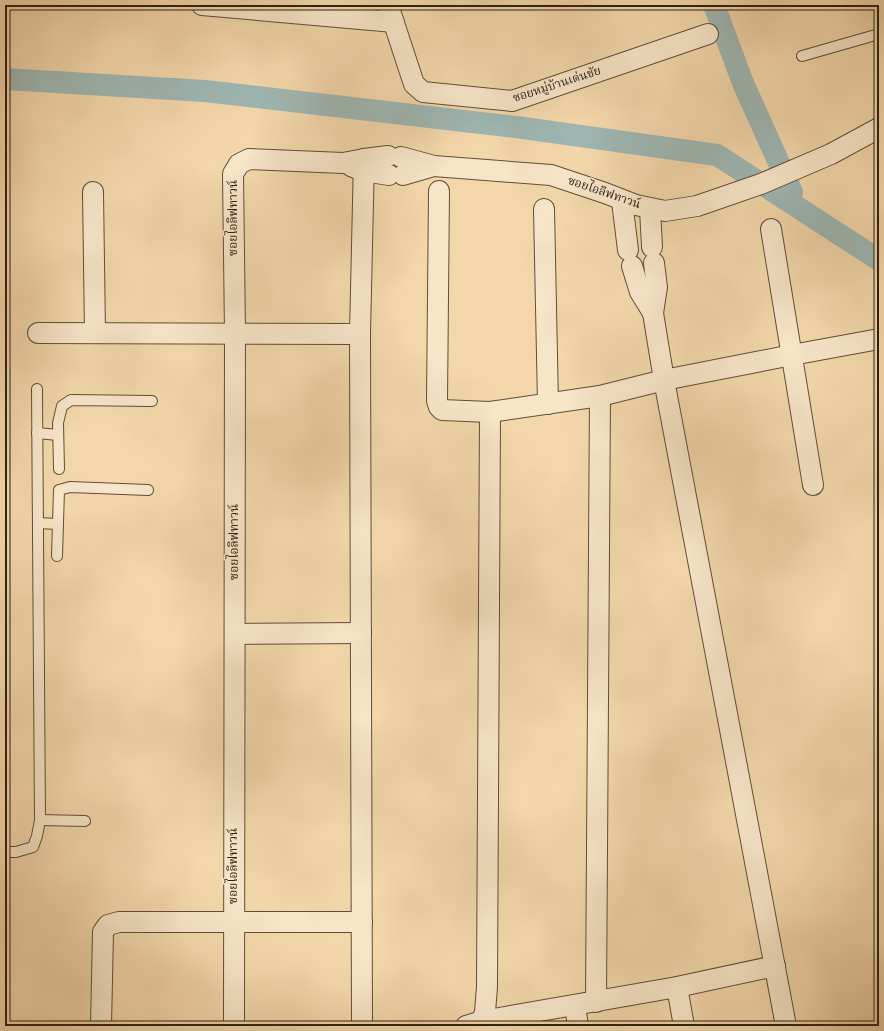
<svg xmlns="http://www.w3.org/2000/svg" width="884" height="1031" font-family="Vollkorn,'Noto Serif Thai',serif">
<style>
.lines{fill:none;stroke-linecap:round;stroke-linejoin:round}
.canal{stroke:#9eb7b3;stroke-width:22}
.lane-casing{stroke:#5f4e3a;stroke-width:12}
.street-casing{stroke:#5f4e3a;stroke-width:22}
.lane{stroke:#f7e5c8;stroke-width:10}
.street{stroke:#f7e5c8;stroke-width:20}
.labels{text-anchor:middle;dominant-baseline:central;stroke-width:3;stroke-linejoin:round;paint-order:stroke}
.street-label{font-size:12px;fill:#2e2114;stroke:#f7e5c8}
</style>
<rect width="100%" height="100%" fill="#f3d7ab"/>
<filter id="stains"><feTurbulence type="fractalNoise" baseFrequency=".005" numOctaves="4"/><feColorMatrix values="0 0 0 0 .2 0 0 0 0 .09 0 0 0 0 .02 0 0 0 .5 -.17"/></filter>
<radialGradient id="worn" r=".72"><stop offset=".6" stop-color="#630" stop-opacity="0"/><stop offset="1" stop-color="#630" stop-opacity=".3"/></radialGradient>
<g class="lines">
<g class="canal">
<polyline points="714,5 743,83 792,192"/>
<polyline points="5,79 205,91 516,127 717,155 879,260"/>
</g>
<defs>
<g id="lane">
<polyline points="802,56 879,34"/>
<polyline points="37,433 58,435"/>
<polyline points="59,469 58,423 62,406 71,400 152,401"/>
<polyline points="38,523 57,524"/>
<polyline points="57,556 59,490 70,487 148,490"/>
<polyline points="40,820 85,821"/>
<polyline points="5,852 16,852 33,847 37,836 40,820 37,389"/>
</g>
<g id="street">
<polyline points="202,5 394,22"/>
<polyline points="388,5 414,84 423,92 512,101 708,34"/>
<polyline points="401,157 434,166 551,175 605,193 636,205 665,211 697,206 761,184 831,154 879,128"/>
<polyline points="351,166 363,171 389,175"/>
<polyline points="403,175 434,166"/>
<polyline points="439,191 437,401 439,407 442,410 490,412 600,396 664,380 792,355 879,339"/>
<polyline points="93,192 95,333"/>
<polyline points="622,201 628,250"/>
<polyline points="544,209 548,404"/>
<polyline points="650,209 652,247"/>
<polyline points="771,229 813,485"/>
<polyline points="654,263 657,287 653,313 664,380 786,1026"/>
<polyline points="632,266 640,292 653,313"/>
<polyline points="38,333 360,334"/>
<polyline points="235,634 361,633"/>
<polyline points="677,987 684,1026"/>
<polyline points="596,1002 600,396"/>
<polyline points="575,1006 578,1026"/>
<polyline points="101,1026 103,932 108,925 119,922 362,922"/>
<polyline points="234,1026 235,333 233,174 239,164 249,159 343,163 364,159 388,156"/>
<polyline points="362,1026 360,334 364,159"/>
<polyline points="466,1026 482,1021 677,987 775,966"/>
<polyline points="480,1026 485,1012 487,987 490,412"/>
</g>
</defs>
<use href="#lane" class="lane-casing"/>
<use href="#street" class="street-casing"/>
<use href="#lane" class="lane"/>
<use href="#street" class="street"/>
</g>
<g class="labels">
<g class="street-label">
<text transform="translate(557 85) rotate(-18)">ซอยหมู่บ้านเด่นชัย</text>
<text transform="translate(604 193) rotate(19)">ซอยไอลีฟทาวน์</text>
<text transform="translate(234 218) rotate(-90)">ซอยไอลีฟทาวน์</text>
<text transform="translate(235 542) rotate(-90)">ซอยไอลีฟทาวน์</text>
<text transform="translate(234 866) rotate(-90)">ซอยไอลีฟทาวน์</text>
</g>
</g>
<rect width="884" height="1031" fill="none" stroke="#f3d7ab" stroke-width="20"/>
<rect x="6" y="6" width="872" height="1019" fill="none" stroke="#2e2114" stroke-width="2"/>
<rect x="10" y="10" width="864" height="1011" fill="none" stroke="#2e2114"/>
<rect width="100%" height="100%" filter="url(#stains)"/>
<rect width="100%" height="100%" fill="url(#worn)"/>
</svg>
